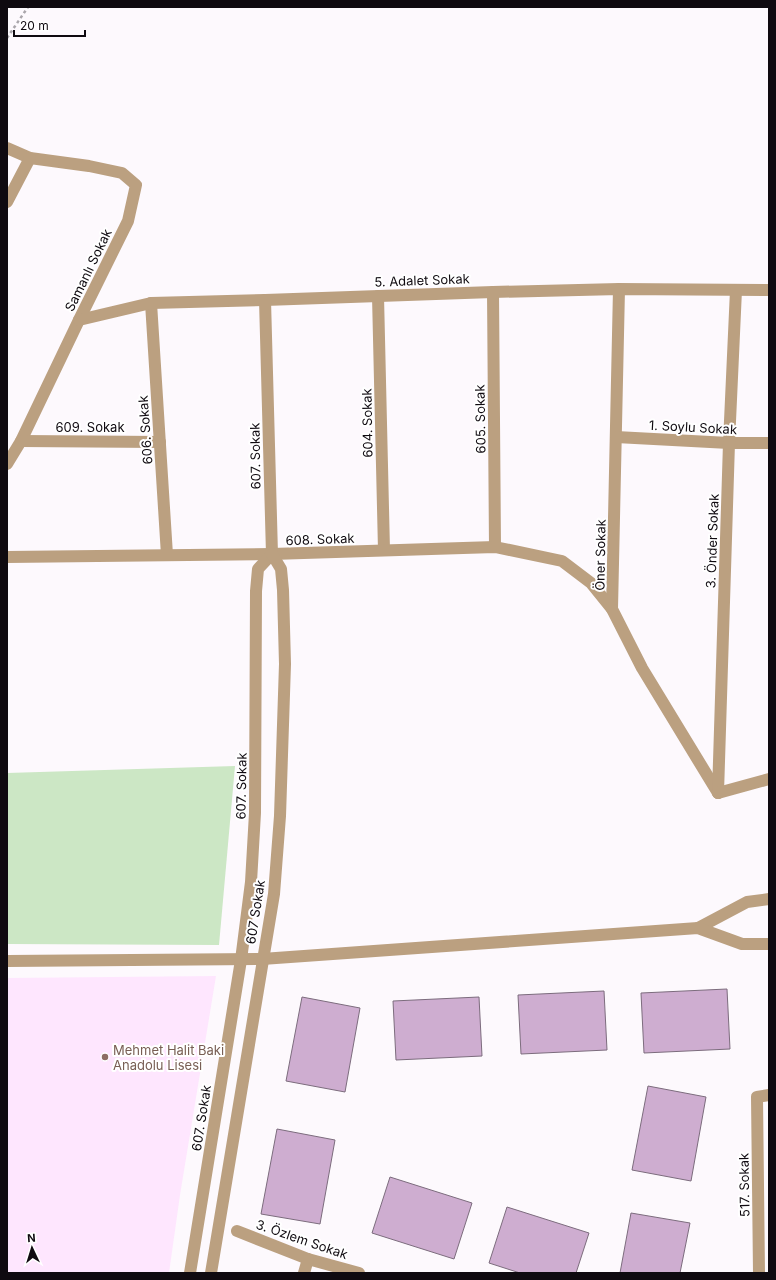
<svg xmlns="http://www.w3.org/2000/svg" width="776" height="1280" font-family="Inter,sans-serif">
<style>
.built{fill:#fee6fe}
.green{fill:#cce7c5}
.building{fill:#ceadd0;stroke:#7c6c7d}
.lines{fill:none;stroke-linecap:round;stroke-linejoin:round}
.path{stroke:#aaa6ab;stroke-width:2.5;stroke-dasharray:3 3;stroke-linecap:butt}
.minor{stroke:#bba080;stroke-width:12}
.education-dot{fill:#8d6e63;stroke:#fff;stroke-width:1.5}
.labels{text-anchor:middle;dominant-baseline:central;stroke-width:4;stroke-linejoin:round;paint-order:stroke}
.street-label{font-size:13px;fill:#0f0a10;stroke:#fff}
.education-label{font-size:13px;fill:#785e54;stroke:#fff;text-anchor:start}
</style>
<rect width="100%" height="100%" fill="#fdf9fd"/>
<polygon class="built" points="216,976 180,1195 169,1273 7,1273 7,978"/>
<polygon class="green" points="235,766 219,945 7,944 7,773"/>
<g class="building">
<polygon points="727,989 730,1049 644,1053 641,993"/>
<polygon points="604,991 607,1050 521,1054 518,995"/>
<polygon points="302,997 360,1008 345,1092 286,1081"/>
<polygon points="479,997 482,1056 396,1060 393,1001"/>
<polygon points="648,1086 706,1097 691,1181 632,1170"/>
<polygon points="277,1129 335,1140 320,1224 261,1214"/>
<polygon points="390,1177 472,1203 454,1259 372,1233"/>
<polygon points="507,1207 589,1233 576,1273 520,1273 489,1263"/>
<polygon points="631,1213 690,1223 680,1273 620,1273"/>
</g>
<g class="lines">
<polyline class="path" points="7,38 28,7"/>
<g class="minor">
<polyline points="7,148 30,158 89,166 122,173 136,185 128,221 79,320 21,441 7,464"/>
<polyline points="7,202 30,158"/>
<polyline points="619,289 612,609 642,668 718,793"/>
<polyline points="493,292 495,547"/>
<polyline points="378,296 384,550"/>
<polyline points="151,303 167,555"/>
<polyline points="79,320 151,303 265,300 493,292 619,289 769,290"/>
<polyline points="616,437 729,443 769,443"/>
<polyline points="21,441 160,442"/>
<polyline points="7,557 272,554 495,547 562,561 591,583 612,609"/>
<polyline points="718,793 729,443 736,290"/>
<polyline points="718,793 769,779"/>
<polyline points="698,928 747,902 769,899"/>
<polyline points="7,961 262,959 698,928 742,944 769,944"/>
<polyline points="237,1231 308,1259 359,1273"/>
<polyline points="190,1273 241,960 251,882 255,813 256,591 258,569 272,554 265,300"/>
<polyline points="211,1273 274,894 280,816 285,664 283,590 281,569 272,554"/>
<polyline points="304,1273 308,1259"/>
<polyline points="759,1273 757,1097 769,1095"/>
</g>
</g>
<circle class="education-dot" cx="105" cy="1057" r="4"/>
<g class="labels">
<g class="street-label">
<text transform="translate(88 270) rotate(-64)">Samanlı Sokak</text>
<text transform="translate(422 280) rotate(-2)">5. Adalet Sokak</text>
<text transform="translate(480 419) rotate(-91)">605. Sokak</text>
<text transform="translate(367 423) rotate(-91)">604. Sokak</text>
<text x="90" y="427">609. Sokak</text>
<text transform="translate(693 427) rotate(3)">1. Soylu Sokak</text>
<text transform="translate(145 430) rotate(-94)">606. Sokak</text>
<text transform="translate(255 456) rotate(-91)">607. Sokak</text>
<text transform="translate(320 539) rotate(-2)">608. Sokak</text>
<text transform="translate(712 541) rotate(-88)">3. Önder Sokak</text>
<text transform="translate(600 555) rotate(-89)">Öner Sokak</text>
<text transform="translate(241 786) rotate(-89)">607. Sokak</text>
<text transform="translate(255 912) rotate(-81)">607 Sokak</text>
<text transform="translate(201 1118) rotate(-81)">607. Sokak</text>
<text transform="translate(744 1185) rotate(-91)">517. Sokak</text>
<text transform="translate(302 1239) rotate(19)">3. Özlem Sokak</text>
</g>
<g class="education-label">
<text x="113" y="1050">Mehmet Halit Baki<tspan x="113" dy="15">Anadolu Lisesi</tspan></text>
</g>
</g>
<rect width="776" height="1280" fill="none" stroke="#0f0a10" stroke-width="16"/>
<g transform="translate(32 1248) rotate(356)" stroke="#ffffff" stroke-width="3" paint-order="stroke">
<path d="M0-3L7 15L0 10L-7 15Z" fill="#0f0a10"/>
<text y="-6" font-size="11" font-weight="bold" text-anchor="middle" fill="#0f0a10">N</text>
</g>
<path d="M14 30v6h71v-6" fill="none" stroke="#0f0a10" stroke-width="2"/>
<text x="20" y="30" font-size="12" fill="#0f0a10" stroke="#ffffff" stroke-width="3" paint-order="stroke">20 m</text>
</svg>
